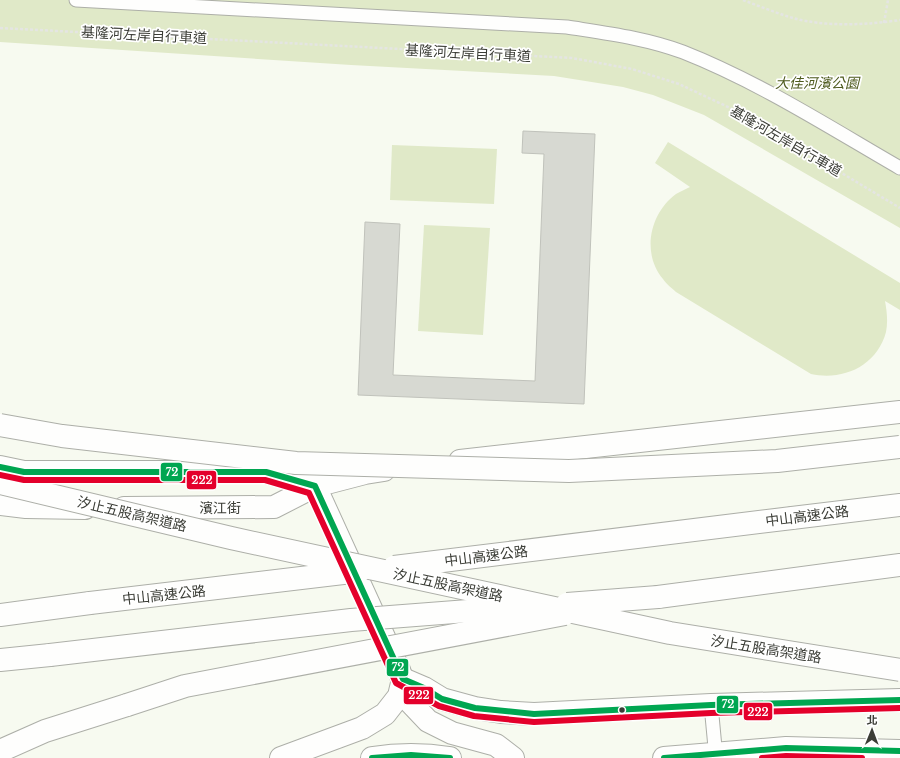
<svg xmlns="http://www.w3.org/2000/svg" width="900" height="758" font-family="'Libre Baskerville','Noto Sans TC',serif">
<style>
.green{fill:#e0e9c8}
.building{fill:#d7d9d2;stroke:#c0c2bb}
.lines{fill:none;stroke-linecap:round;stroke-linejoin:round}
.lane-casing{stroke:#adafa8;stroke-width:15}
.street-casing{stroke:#adafa8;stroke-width:24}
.secondary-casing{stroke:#adafa8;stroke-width:24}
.highway-casing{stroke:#adafa8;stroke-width:24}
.path{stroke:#e4e5e2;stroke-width:2.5;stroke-dasharray:3 2;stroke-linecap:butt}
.lane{stroke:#fefefd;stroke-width:13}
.street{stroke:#fefefd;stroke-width:22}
.secondary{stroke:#fefefd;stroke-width:22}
.highway{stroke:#fefefd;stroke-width:22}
.highway-bridge-casing{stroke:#adafa8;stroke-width:24;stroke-linecap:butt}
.highway-bridge{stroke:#fefefd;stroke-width:22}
.bus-1-casing{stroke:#fff;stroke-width:9}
.bus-2-casing{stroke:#fff;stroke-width:9}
.bus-1{stroke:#00a651;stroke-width:6}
.bus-2{stroke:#e4002b;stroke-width:6}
.bus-dot{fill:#3b3d36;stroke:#fff;stroke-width:1.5}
.labels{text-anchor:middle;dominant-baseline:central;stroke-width:3.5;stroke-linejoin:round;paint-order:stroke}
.street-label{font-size:14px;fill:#3b3d36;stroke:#fff}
.park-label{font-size:14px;font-style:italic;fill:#4e5b1e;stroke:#fff}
.line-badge{stroke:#fff;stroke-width:1.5}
.badge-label{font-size:11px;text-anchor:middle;font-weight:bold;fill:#fff}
</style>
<rect width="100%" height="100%" fill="#f7faf0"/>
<g class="green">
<polygon points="0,0 900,0 900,228 704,115 653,95 623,87 554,76 351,65 0,42"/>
<path d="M 668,142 L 900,283 L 900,310 L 885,301 C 887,312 888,322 886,332 C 877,366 843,381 811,374 L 676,292 C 672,288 666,284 663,279 C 641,253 650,213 676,194 C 681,191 686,189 690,187 L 655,163 Z"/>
<polygon points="392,145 497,149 494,204 390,200"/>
<polygon points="424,225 490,228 483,335 418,331"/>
</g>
<polygon class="building" points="523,131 595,134 584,404 358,395 365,222 400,224 393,375 535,381 544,154 522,153"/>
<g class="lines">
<defs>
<g id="lane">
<path d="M 76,0 L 567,27 C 605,33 646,38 683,52 C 759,82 829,127 900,168"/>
<polyline points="711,705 716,758"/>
</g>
<g id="street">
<polyline points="460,461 900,412"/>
<polyline points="315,486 365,473 384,470"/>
</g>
<g id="secondary">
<polyline points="0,467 24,472 266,472 315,486 399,670 410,702 428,721 452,733 496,745 513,758"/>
<polyline points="0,504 26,507 85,508"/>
<polyline points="124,508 274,507 315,486"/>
<polyline points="403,679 424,688 442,699 475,708 501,712 534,714 711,705 900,700"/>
<polyline points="281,758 362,728 385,714 399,696 403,679"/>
<path d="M 372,758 C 398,754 424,754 450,758"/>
<polyline points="664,758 786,748 900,751"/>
</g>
<g id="highway">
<polyline points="0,479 24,472"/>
<polyline points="792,518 900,505"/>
<polyline points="658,597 900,565"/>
<polyline points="0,615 90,603"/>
<polyline points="0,660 50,655"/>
<polyline points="0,751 45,731 127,705"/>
</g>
</defs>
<use href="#lane" class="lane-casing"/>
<use href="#street" class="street-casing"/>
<use href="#secondary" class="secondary-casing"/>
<use href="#highway" class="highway-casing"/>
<g class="path">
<path d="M 743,0 C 759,6 776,13 793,18 C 824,27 868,25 900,20"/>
<polyline points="884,23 888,0"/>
<polyline points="0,28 572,58 632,69 679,84 743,114 900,208"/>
</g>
<use href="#lane" class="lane"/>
<use href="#street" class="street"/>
<use href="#secondary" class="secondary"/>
<use href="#highway" class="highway"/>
<defs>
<g id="highway-bridge">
<polyline points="0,425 62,436 296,463 569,471 777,461 900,447"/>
<polyline points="0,483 231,538 670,633 900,670"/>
<polyline points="394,567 792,518"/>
<polyline points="90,603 360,571"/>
<polyline points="567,604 658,597"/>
<polyline points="50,655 351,620 519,607"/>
<polyline points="127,705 185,686 565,614"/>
</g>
</defs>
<use href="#highway-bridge" class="highway-bridge-casing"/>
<use href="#highway-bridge" class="highway-bridge"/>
<defs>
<g id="bus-1">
<polyline points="0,467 24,472 266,472 315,486 403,679 424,688 442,699 475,708 534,714 711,705 900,700"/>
<polyline points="372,758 411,755 450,758"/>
<polyline points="664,758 786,748 900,751"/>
</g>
<g id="bus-2">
<polyline points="0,475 24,480 265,480 309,493 396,683 439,706 474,716 534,722 711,713 900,708"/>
<polyline points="762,758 786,756 862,758"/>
</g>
</defs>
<use href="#bus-1" class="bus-1-casing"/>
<use href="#bus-2" class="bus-2-casing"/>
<use href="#bus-1" class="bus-1"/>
<use href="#bus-2" class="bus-2"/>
</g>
<circle class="bus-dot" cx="622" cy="710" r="3.5"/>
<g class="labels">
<g class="street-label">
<text transform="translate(144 35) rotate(3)">基隆河左岸自行車道</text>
<text transform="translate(468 53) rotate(3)">基隆河左岸自行車道</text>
<text transform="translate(786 141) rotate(30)">基隆河左岸自行車道</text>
<text x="220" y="508">濱江街</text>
<text transform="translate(132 514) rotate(13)">汐止五股高架道路</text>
<text transform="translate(807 516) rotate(-7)">中山高速公路</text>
<text transform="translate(486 556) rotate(-7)">中山高速公路</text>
<text transform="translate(448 585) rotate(12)">汐止五股高架道路</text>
<text transform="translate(164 595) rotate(-6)">中山高速公路</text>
<text transform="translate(766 649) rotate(9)">汐止五股高架道路</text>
</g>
<g class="park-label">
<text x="817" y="83">大佳河濱公園</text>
</g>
</g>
<g class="line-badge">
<rect x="160" y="462" width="23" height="20" rx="4" fill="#00a651"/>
<rect x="186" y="470" width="31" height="20" rx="4" fill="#e4002b"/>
<rect x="386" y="658" width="23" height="19" rx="4" fill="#00a651"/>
<rect x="403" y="686" width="31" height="19" rx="4" fill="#e4002b"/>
<rect x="716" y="695" width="23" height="19" rx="4" fill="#00a651"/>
<rect x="743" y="702" width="30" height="19" rx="4" fill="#e4002b"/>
</g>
<g class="badge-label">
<text x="172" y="476">72</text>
<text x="202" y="484">222</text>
<text x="398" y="671">72</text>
<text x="419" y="699">222</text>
<text x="728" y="708">72</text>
<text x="758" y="716">222</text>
</g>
<g transform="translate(872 730) rotate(1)" stroke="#ffffff" stroke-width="3" paint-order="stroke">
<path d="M0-3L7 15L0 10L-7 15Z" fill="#3b3d36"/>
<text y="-6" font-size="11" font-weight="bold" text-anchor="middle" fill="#3b3d36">北</text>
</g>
</svg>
